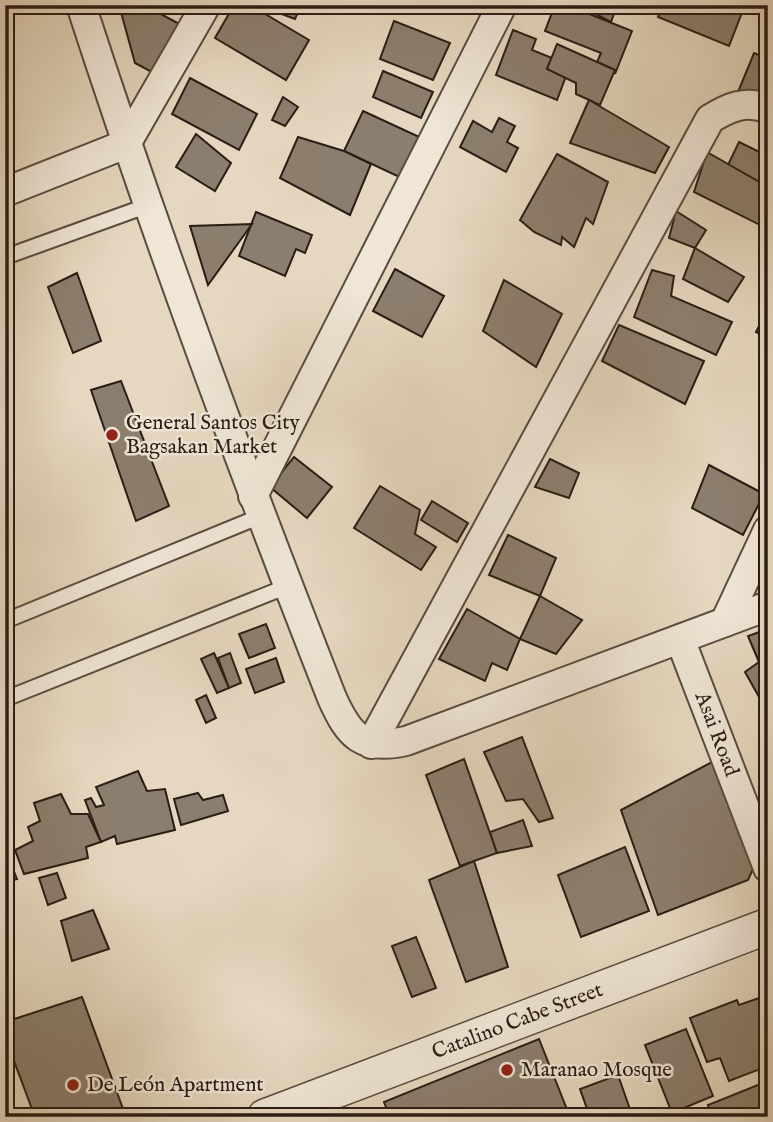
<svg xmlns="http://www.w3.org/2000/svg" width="773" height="1122" font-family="'IM FELL English',serif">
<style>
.building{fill:#8c7e6e;stroke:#2a1d15;stroke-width:2}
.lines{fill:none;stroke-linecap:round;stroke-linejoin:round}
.service-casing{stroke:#594c40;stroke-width:18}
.minor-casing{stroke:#594c40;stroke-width:32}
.tertiary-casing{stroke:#594c40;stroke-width:38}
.service{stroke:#efe6d6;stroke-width:14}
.minor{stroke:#efe6d6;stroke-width:28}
.tertiary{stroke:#efe6d6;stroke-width:35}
.poi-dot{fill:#8f2418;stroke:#efe6d6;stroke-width:2.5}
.labels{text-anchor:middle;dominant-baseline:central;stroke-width:5;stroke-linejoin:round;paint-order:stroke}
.poi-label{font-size:21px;fill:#2a1d15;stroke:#efe6d6;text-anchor:start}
.street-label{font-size:21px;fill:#2a1d15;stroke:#efe6d6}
</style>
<rect width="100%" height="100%" fill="#e6d8c0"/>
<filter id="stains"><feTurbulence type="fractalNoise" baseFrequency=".00286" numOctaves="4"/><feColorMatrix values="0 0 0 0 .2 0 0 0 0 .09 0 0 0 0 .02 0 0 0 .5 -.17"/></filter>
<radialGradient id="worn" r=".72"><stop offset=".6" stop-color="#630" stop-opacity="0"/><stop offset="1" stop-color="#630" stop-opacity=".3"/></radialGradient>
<g class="building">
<polygon points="119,5 144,5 185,27 159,76 135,63"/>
<polygon points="234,5 250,5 309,40 286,80 215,38"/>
<polygon points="257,5 301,5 295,19"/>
<polygon points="464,5 484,5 480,15"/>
<polygon points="555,5 567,5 632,31 615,74 615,70 597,62 601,53 545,31"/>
<polygon points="578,5 617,5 611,22"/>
<polygon points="663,5 745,5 729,46 658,17"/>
<polygon points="394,21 450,43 433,80 380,59"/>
<polygon points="513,30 536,39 532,50 552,58 547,69 566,76 557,100 496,75"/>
<polygon points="557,44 615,70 600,105 576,94 576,83 547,69"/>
<polygon points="754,53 768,59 768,104 738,92"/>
<polygon points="383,71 433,92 421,118 373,97"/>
<polygon points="190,78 257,114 239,150 172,114"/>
<polygon points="283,97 298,107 285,126 272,120"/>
<polygon points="589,100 669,147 655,173 570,143"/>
<polygon points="363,111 428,141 410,182 344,151"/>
<polygon points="499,118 515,126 507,142 518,148 506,172 460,147 473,121 492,132"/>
<polygon points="196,134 231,163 215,191 176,167"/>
<polygon points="298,137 344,151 371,164 350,215 280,178"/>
<polygon points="739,142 768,156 768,189 726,169"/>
<polygon points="707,152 768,187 768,229 694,192"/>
<polygon points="557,154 608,182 593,224 586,218 574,247 562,237 561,245 534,232 520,220"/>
<polygon points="676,211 706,230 695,248 669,238"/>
<polygon points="256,212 312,235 305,253 296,249 285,276 239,256"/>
<polygon points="252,224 208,285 190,226"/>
<polygon points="695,248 744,277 728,302 683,279"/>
<polygon points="395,269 444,296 422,337 373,311"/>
<polygon points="652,270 674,276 671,296 732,322 716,355 634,317"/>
<polygon points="77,273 101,341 73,353 48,287"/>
<polygon points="504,280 562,314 536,367 483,331"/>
<polygon points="768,308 768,338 756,332"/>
<polygon points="619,325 704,361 685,404 602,361"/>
<polygon points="121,381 169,506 136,521 91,390"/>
<polygon points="294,457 332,487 307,518 270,487"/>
<polygon points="550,459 579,473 569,498 535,487"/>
<polygon points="709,465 764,494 743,535 692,508"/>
<polygon points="380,486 420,510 415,534 436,547 421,570 354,528"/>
<polygon points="432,501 468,523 457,542 421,520"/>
<polygon points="508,535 556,558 540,596 489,575"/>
<polygon points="540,596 582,620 556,654 520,639"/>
<polygon points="467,609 520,639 507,670 492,663 485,681 439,659"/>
<polygon points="266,624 275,648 249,658 239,634"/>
<polygon points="768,629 768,702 763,704 745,672 759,662 748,636"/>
<polygon points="214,653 229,688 217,693 201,659"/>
<polygon points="230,653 241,683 229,688 218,658"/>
<polygon points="276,658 284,682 255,693 246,669"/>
<polygon points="206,695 216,718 206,723 196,700"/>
<polygon points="522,737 553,818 539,822 523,799 506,801 484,752"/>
<polygon points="464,759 497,853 460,866 426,775"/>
<polygon points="714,761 754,867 748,880 658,915 621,810"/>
<polygon points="138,771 147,791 165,789 175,830 117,844 115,836 101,842 85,800 91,798 96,807 104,805 96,787"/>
<polygon points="198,793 203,800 223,795 228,811 181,825 174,799"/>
<polygon points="61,794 71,814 88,814 101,842 86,847 88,858 24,874 15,850 33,841 28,827 40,821 34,803"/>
<polygon points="523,820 532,846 497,853 490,832"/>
<polygon points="625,847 649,911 581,937 558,875"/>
<polygon points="5,849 17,879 5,882"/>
<polygon points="474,861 508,967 466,982 429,880"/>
<polygon points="57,873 66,898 48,905 39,878"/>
<polygon points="93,910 109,949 72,961 61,921"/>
<polygon points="416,937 436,988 412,997 392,946"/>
<polygon points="768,995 768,1066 729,1081 720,1058 707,1062 690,1018 737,1000 739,1005"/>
<polygon points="82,997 126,1117 35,1117 5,1037 5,1022"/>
<polygon points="686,1029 713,1096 672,1113 645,1045"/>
<polygon points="539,1039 570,1117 390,1117 384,1102"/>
<polygon points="618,1075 632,1115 590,1117 580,1089"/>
<polygon points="768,1081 768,1117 712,1117 708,1105"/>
<polygon points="696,1108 699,1117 674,1117"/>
</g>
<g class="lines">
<defs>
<g id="service">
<polyline points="5,257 149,205"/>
<polyline points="5,621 261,516"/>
<polyline points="5,699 288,586"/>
</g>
<g id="minor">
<path d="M 81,5 C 157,239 242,469 332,698 C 349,736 362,751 406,741 L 768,606"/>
<polyline points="5,192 126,144 206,5"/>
<polyline points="253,496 502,5"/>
<polyline points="725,622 768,530"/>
<path id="s1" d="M 680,639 L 768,868"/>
<path d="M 371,744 L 710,119 C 728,108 746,99 768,109"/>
</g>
<g id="tertiary">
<path id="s2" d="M 265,1117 L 768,926"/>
</g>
</defs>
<use href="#service" class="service-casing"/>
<use href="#minor" class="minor-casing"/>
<use href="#tertiary" class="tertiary-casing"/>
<use href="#service" class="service"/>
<use href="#minor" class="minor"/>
<use href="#tertiary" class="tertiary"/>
</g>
<g class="poi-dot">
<circle cx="112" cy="435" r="7"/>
<circle cx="507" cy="1070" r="7"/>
<circle cx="73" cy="1085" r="7"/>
</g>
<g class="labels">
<g class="poi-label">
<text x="126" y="423">General Santos City<tspan x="126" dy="24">Bagsakan Market</tspan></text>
<text x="521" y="1070">Maranao Mosque</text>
<text x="87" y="1085">De León Apartment</text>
</g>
<g class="street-label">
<text stroke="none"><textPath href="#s1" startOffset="102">Asai Road</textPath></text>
<text stroke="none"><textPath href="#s2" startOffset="270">Catalino Cabe Street</textPath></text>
</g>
</g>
<rect width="773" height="1122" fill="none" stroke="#e6d8c0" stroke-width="28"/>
<rect x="7" y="7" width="759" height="1108" fill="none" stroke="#2a1d15" stroke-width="3.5"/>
<rect x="14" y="14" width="745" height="1094" fill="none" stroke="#2a1d15" stroke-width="2"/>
<rect width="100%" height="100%" filter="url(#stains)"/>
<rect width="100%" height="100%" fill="url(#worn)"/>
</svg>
